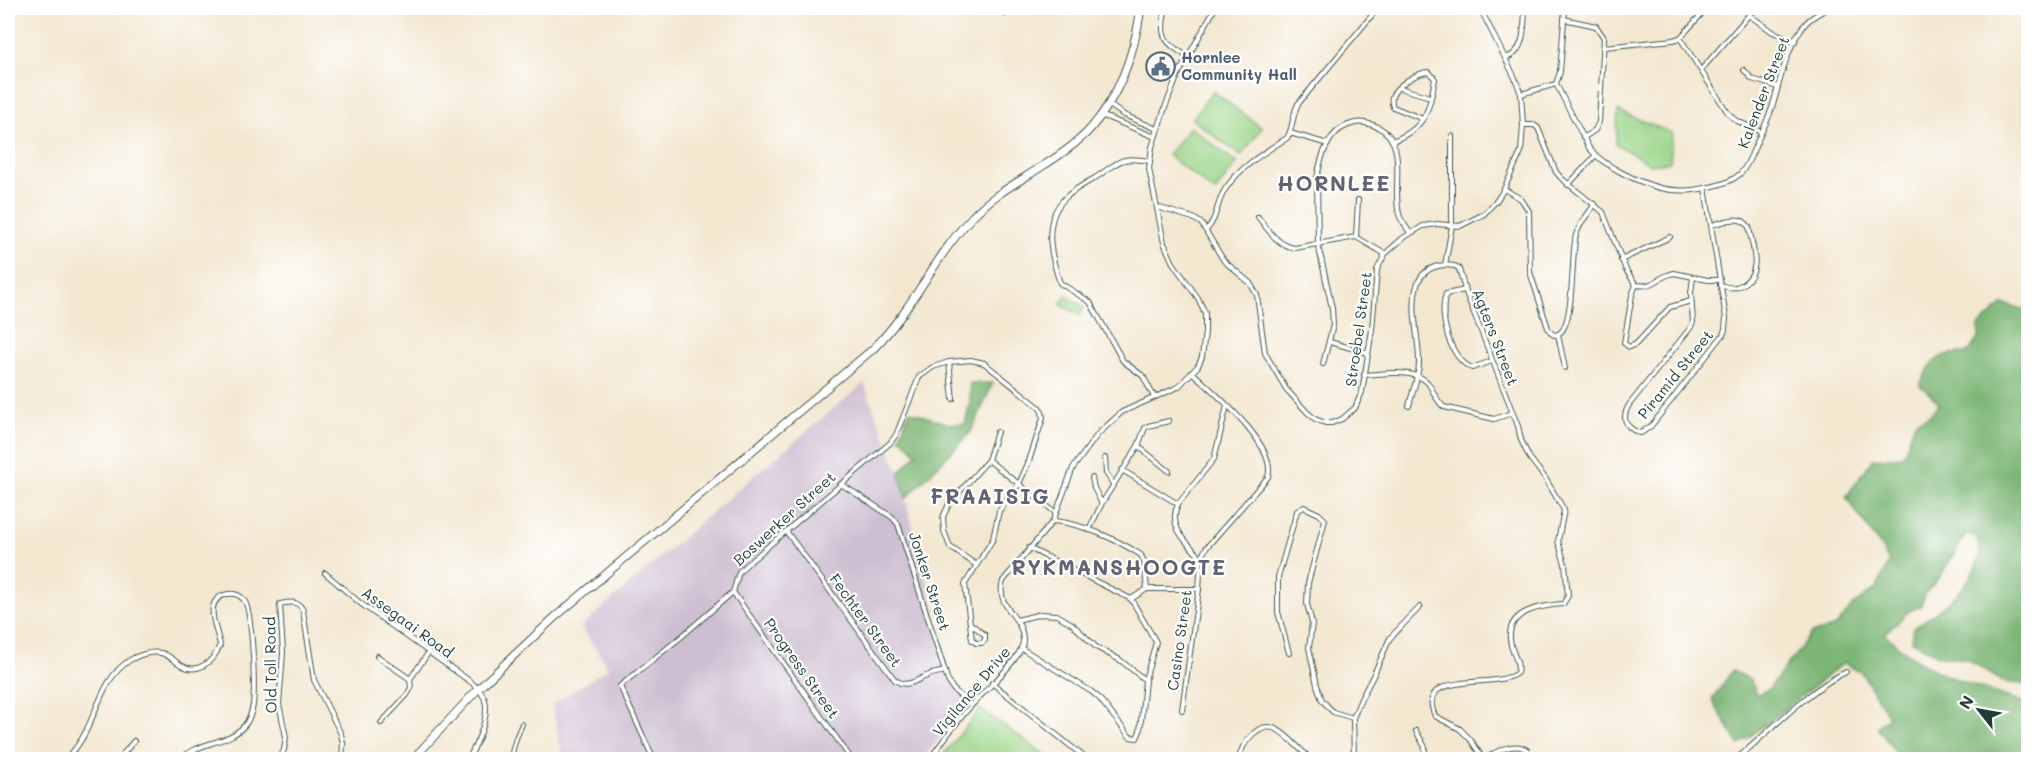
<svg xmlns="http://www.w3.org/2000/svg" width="2036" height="767" font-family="Mali,sans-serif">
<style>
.industrial{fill:#cebed1}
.green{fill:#9ad487;stroke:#5c885e;stroke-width:1.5}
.forest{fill:#7bb674;stroke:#4d7a54;stroke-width:1.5}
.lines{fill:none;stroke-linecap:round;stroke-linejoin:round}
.street-casing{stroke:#3f564b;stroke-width:6}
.highway-casing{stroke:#3f564b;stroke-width:9}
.street{stroke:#fff;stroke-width:4}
.highway{stroke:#fff;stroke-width:7}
.labels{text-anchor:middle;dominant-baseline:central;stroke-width:4.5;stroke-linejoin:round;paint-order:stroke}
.service-label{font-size:15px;font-weight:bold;fill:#4e5e75;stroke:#fff;text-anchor:start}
.street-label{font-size:15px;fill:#1f3d34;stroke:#fff}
.district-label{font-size:21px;font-weight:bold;letter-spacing:1.5px;fill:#636473;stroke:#fff}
</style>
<rect width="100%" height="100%" fill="#fff"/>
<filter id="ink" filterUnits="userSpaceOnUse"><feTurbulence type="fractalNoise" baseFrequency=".0167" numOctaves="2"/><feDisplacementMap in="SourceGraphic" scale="12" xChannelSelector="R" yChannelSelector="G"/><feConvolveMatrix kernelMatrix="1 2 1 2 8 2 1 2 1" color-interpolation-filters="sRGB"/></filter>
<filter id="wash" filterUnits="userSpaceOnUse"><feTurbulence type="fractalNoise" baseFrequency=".008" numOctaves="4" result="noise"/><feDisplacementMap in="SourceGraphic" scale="24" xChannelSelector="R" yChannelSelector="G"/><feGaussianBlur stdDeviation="1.35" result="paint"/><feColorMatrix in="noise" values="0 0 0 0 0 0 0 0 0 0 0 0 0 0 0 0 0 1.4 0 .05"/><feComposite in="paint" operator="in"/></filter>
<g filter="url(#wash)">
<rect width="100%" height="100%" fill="#f3e7d0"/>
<polygon class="industrial" points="864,383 899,473 953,683 971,700 922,759 563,759 552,705 608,668 581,627 744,484"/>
<g class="green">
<polygon points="1213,91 1262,128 1241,156 1192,119"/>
<polygon points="1618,111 1672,133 1670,162 1650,164 1616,144"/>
<polygon points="1190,127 1237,163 1215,192 1168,155"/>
<polygon points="1066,295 1084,307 1079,315 1060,304"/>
<polygon points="980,709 1051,759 940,759"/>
</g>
<g class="forest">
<path d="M 2003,304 L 2028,310 L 2028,685 L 2003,682 L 1968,659 L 1940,656 L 1911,640 L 1913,628 C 1939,611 1970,590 1979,558 C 1981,552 1978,542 1976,536 L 1966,534 L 1941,575 L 1925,594 L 1921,606 L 1909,611 L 1885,634 C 1924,675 1974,685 2025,703 L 2028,702 L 2028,759 L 1900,759 L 1877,727 L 1889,717 L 1862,673 L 1844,663 L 1739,745 L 1712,700 L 1732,671 L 1750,679 L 1757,695 L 1769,689 L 1812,633 L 1826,630 L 1837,625 L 1853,605 L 1877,588 L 1889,562 L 1880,545 L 1846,497 L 1873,459 L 1903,456 L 1915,422 L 1930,415 L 1939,403 L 1920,385 C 1931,360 1939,352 1968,353 L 1979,337 L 1979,326 Z"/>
<polygon points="970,383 993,383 971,432 906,498 899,473 917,453 900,437 909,411 949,424 965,424 970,403"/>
</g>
</g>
<g filter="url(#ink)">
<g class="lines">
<defs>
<g id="street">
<polyline points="1001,8 1005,14"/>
<polyline points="1012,8 1019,12 1022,8"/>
<path d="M 1166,8 C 1159,37 1163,41 1188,57"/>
<polyline points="1749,15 1773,32 1795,41"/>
<polyline points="1564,19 1596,26 1604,38 1599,122 1595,130 1583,138"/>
<polyline points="1680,38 1728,113 1735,120 1761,132"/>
<polyline points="1680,38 1707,8"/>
<polyline points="1604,47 1673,40 1680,38"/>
<path d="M 1505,58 C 1526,54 1524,24 1525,8"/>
<polyline points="1701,70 1755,8"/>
<polyline points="1744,70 1752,79 1778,87"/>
<path d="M 1556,84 L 1589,148 C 1603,166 1638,182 1660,188 C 1677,192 1694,191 1710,187 C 1721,184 1731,182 1740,174 C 1748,166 1752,153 1757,142 C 1762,131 1768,120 1772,108 C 1780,82 1787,44 1806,23 C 1812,16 1821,12 1829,8"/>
<polyline points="1556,84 1560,72 1565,8"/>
<polyline points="1400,88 1430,97"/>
<polyline points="1521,94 1556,84"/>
<polyline points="1108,104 1124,115 1157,129"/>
<polyline points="1101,115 1155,137"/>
<polyline points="1523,125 1534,125 1538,128 1556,172 1561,178 1603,212 1626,270 1636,285"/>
<polyline points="1290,133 1328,144"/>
<path d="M 1392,141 C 1425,129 1429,111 1435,79 L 1429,72 C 1418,72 1395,86 1392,97 C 1391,100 1392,104 1393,107 L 1423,119"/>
<path d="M 1150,161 C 1117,156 1120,162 1095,178 C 1084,184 1073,190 1064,199 C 1042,222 1051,257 1060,283 L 1090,302 L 1123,361 L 1143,376 L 1154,397"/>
<polyline points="1568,185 1595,156"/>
<path d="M 1504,189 L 1521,199 L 1529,211 L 1530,272 L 1548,328 C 1550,332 1553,337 1558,334 C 1575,327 1571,253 1576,235 C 1579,224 1588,214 1595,204"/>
<polyline points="1157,207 1193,218 1201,223 1224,261 1250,283 1257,295 1265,353 1286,389 1307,412 1315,419 1325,423 1332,423 1342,419 1355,408 1362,392 1372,330 1377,270 1385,254 1403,238 1423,226 1437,224 1460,226 1484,214 1497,200 1504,189 1521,152 1523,125 1521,94 1515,78 1480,8"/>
<path d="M 1258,217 C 1268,230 1278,246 1295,248 L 1356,237 L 1385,254"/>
<path d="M 1712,225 C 1724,222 1741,213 1749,227 C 1752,247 1763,271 1743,284 C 1735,289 1729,288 1720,285"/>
<path d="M 1206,230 C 1218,219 1216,202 1226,188 C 1241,166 1265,152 1287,138 C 1293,130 1292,115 1298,104 L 1378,8"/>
<polyline points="1356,237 1358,200"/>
<polyline points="1621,260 1670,237"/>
<path d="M 1445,265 L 1455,266 L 1459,269 L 1465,290 L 1518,426 L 1521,440 L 1529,457 L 1545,478 L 1564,510 L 1558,541 L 1565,564 L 1568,596 L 1563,604 C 1539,606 1503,611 1511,645 C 1513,655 1520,662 1517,673 C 1496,690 1414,669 1435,716 L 1460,729 L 1470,739 L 1484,760"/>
<path d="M 1693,277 L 1691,293 L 1693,322 L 1691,327 L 1629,405 C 1622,417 1624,426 1637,432 L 1641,433 L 1651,426 L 1705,358 L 1723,335 L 1725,329 L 1726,318 L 1705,188"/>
<polyline points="1636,285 1632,295 1624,343 1629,347 1636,344 1670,307 1691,301"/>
<path d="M 1636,285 C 1655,288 1658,276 1674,273 L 1708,280 L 1719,280"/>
<path d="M 1465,290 L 1446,294 C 1438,316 1450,359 1472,368 L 1492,361"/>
<polyline points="1558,335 1565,368"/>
<polyline points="1330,342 1368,353"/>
<polyline points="949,362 953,399"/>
<path d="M 1323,364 L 1333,325 L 1332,308 L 1318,244 L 1317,179 C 1319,166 1324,147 1333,136 C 1340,127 1354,121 1365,123 C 1415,132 1389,186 1400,217 C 1403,223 1407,228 1410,233"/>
<path d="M 1192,372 C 1214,393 1278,445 1268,477 L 1206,548 L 1201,558"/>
<path d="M 1364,375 C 1382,374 1414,368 1428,383 C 1434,391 1436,401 1444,407 L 1494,419 L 1512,413"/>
<path d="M 1409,406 C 1412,393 1418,378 1419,365 C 1421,335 1396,268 1445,265 L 1452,226 L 1452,136"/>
<polyline points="1138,446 1169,471"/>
<polyline points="1105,458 1106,473 1113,484"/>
<polyline points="988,460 1056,513"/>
<polyline points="1122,470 1178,504"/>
<polyline points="1092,478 1094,488 1101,502"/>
<polyline points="841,484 892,517 898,524 948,681 953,689 971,706"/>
<path d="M 1053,521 C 1081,523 1118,540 1141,555 L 1144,562 L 1147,589"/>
<polyline points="1089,530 1102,503 1138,446 1145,428 1148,426 1169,421"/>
<path d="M 786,531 L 895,680 C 908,689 917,679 929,675 C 934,673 940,672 945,671"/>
<polyline points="1029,548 1131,599"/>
<polyline points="975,564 950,547 944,531 943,517 949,504 988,460 997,432"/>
<path d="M 325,573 L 360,603 L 471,682 C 476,687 483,692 485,700 C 490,718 476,745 468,760"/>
<polyline points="1147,589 1199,589"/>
<polyline points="733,592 852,760"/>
<polyline points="1131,599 1147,589"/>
<polyline points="1017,620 1041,614 1057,615 1072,624 1096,647 1120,660 1145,680"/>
<polyline points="1021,648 1092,692 1099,698 1130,737 1137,738 1140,731 1145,680 1156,642 1131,599"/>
<polyline points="1289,653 1278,612 1278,577 1297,511 1304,507 1319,514 1325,520 1308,583 1307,604 1312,623 1309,648 1317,685 1322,700 1333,712 1353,718"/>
<polyline points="377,656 410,679"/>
<polyline points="992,683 1088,760"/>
<path d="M 1182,710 L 1199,589 L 1201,558 C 1187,542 1167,527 1178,504 L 1214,459 L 1227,406"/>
<polyline points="381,723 407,695 411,688 410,679 429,652"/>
<polyline points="1416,731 1425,747 1424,760"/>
<polyline points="1354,758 1353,718 1361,699 1373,676 1390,638 1420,607"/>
<path d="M 64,760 C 97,734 94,683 130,660 C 138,655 151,651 161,653 C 169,655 174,661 181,665 C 198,675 214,661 220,645 C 217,629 201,599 228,594 C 234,593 240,595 244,600 C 253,612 255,688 253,705 C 252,711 250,717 247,722 C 232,745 199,740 180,760"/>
<polyline points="118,760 134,741"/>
<path d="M 279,760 L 284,750 L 286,737 L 279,704 L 283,653 L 280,604 C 290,602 299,600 303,611 L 314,680 L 341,734 L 343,743 L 342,760"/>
<polyline points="510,760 516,738 522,724"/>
<polyline points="654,760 620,686 681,637 733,592 739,572 746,565 890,443 896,435 919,377 933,367 949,362 971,360 984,363 1039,407 1042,412 1043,418 1029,461 1019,484 999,511 993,539 965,584 972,640 976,643 982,643 985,640 985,635 971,624"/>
<path d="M 929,760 C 943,741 956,722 972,705 C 986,689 1004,675 1016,657 C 1020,652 1023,646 1023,640 C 1023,615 995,609 1003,581 L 1053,521 L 1073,468 L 1098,434 L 1122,412 L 1178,387 L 1198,366 L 1202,357 L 1205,332 L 1205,313 L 1198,298 L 1173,263 L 1164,243 L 1149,169 L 1152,147 L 1166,105 L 1178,75 L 1215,8"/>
<path d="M 1239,760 C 1240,750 1245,742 1252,735 C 1275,711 1294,748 1313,760"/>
<path d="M 1485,760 C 1495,751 1515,741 1527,750 L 1525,760"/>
<path d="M 1735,760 C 1770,732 1806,691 1846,672"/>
</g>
<path id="highway" d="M 412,760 L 478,689 L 555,617 L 873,349 C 913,309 934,258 971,218 C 991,196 1017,183 1041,167 C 1059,156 1077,144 1091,128 C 1120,95 1135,50 1141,8"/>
</defs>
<use href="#street" class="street-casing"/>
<use href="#highway" class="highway-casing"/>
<use href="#street" class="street"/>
<use href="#highway" class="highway"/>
</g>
</g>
<defs>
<symbol id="civic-ring" viewBox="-11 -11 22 22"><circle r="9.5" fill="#fff" stroke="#5c6f8a" stroke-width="1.5"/><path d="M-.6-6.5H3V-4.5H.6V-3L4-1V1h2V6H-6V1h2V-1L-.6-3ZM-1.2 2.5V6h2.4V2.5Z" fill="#5c6f8a"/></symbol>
</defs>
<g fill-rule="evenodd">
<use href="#civic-ring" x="1144" y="50" width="33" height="33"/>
</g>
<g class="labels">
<g class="service-label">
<text x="1181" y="57">Hornlee<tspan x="1181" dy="17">Community Hall</tspan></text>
</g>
<g class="street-label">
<text transform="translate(1763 92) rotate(-69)">Kalender Street</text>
<text transform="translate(1358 329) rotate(-82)">Stroebel Street</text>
<text transform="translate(1496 337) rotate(69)">Agters Street</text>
<text transform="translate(1675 374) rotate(-51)">Piramid Street</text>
<text transform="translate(784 518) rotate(-42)">Boswerker Street</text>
<text transform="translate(930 581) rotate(72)">Jonker Street</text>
<text transform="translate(866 620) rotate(54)">Fechter Street</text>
<text transform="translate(408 622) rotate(36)">Assegaai Road</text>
<text transform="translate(1179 640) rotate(-82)">Casino Street</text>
<text transform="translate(270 665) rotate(-91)">Old Toll Road</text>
<text transform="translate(802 668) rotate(55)">Progress Street</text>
<text transform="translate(971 691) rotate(-50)">Vigilance Drive</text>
</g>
<g class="district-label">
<text x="1334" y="182">HORNLEE</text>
<text x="990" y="495">FRAAISIG</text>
<text x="1119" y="566">RYKMANSHOOGTE</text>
</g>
</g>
<rect width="2036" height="767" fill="none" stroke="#fff" stroke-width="30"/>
<g transform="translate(1979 710) rotate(301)" stroke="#ffffff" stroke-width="4.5" paint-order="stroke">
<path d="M0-4.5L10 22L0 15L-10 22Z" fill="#1f3d34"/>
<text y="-9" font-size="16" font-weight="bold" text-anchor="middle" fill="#1f3d34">N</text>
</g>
</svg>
